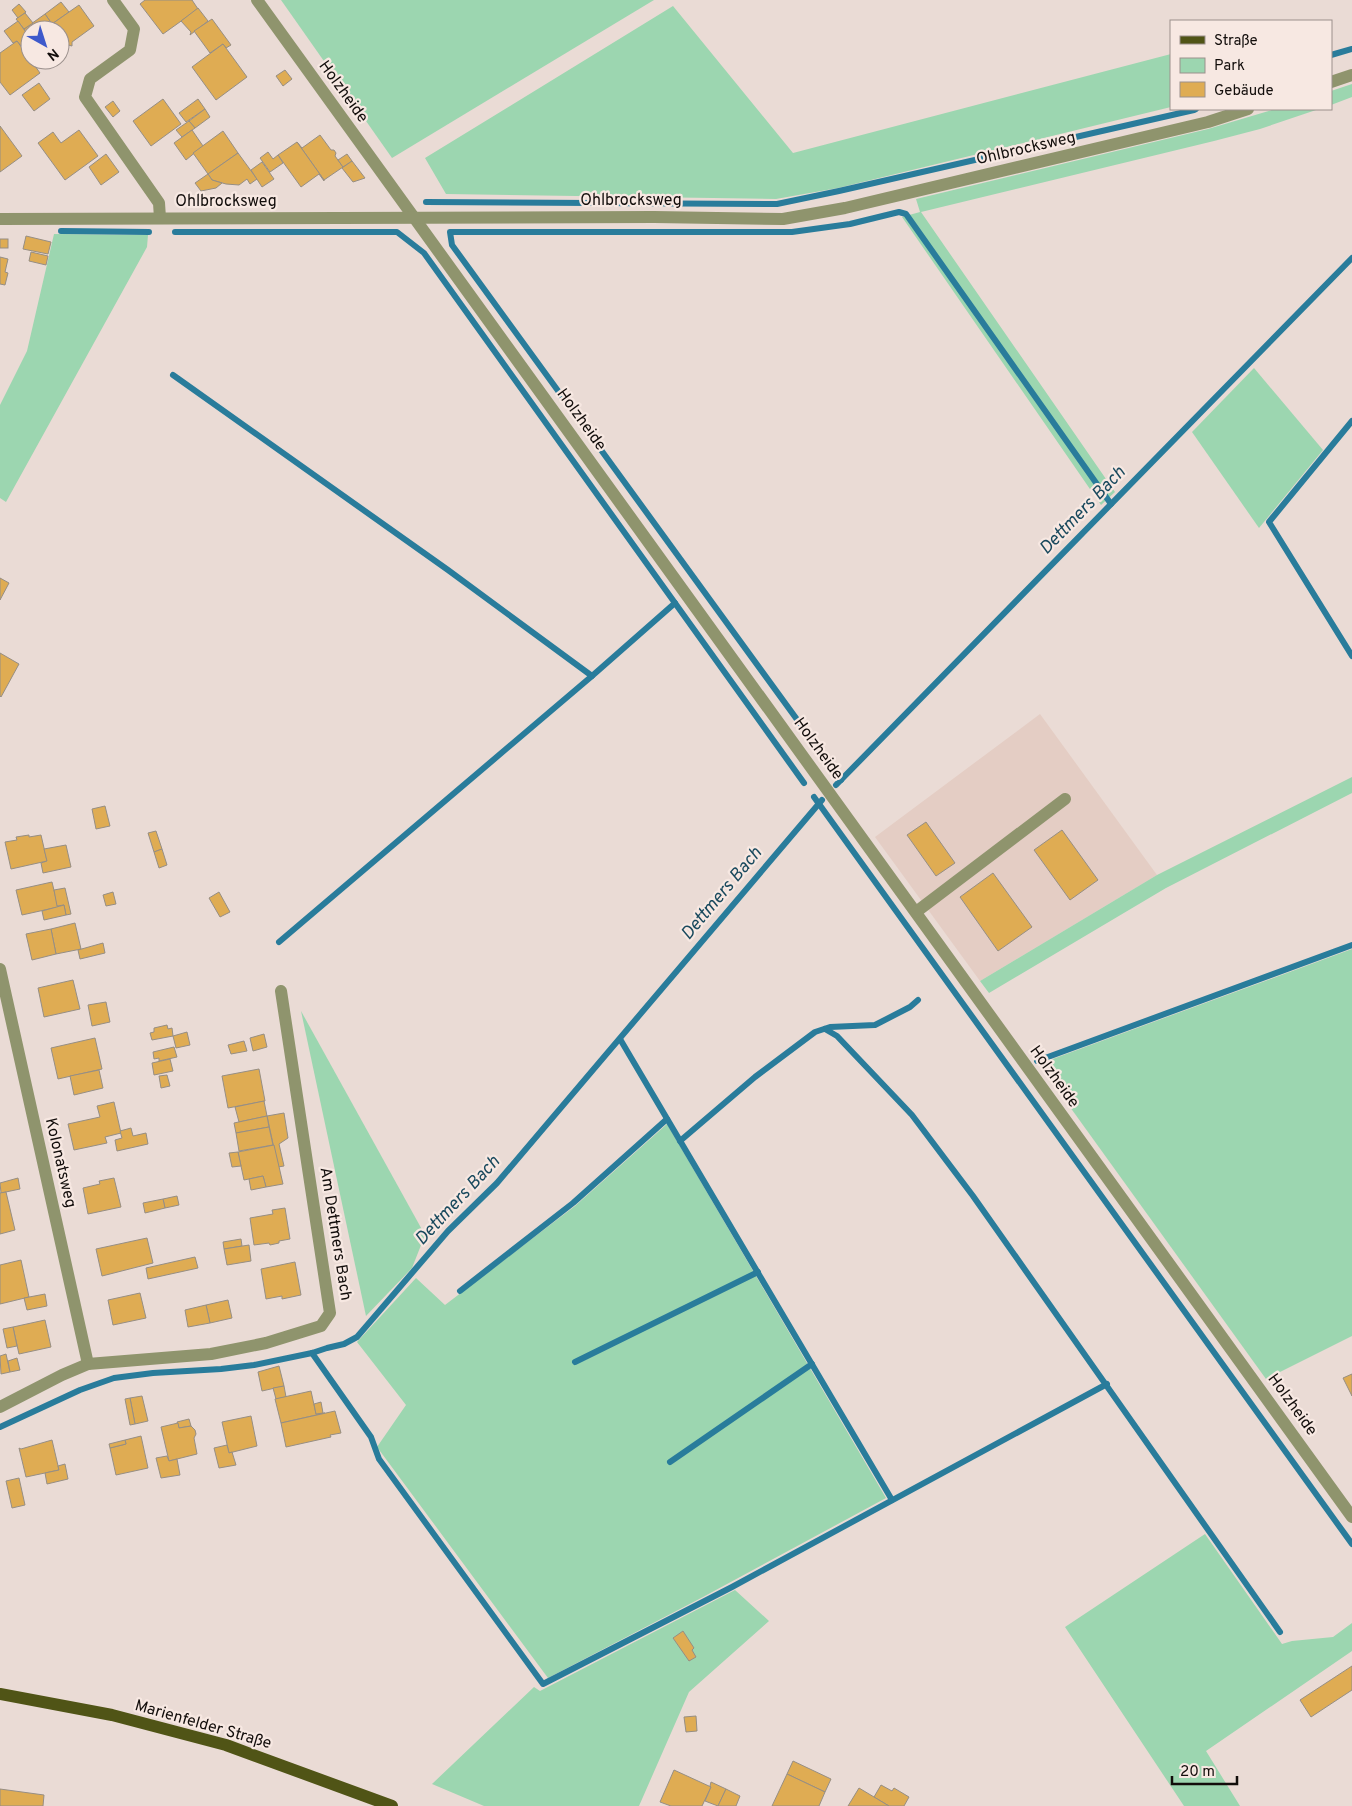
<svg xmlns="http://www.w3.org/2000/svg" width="1352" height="1806" font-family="Overpass,sans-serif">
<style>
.built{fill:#e4cdc4}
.green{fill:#9cd6b0}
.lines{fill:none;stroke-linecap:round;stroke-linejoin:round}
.stream{stroke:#297c9b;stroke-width:6}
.building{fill:#dfac53;stroke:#968e84}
.minor{stroke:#8f946d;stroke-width:12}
.major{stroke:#505416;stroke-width:12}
.labels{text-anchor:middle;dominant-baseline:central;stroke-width:4.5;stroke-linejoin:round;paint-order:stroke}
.street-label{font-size:16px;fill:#120d0b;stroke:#f7e8e2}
.water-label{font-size:18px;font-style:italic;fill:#19495d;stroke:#f7e8e2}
</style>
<rect width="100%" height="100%" fill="#eadbd5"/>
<polygon class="built" points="1040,714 1157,875 980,981 875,837"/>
<g class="green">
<polygon points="281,0 654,0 392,158"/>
<polygon points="673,6 793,153 1171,54 1171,107 838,188 776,199 446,194 425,158"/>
<polygon points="1352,84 1352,97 1331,105 1331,91"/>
<polygon points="1275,109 1319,109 1260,129 1214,141 921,212 1115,492 1101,505 902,217 920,212 916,199 1208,129"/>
<polygon points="54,234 148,235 147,247 6,502 0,498 0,405 27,351"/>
<polygon points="1254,368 1323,450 1259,528 1192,432"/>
<polygon points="1352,777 1352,793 1166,888 989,993 980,981 1157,875"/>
<polygon points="1352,949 1352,1336 1266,1379 1039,1064"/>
<polygon points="301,1011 425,1235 412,1268 366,1316"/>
<polygon points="667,1124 886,1498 703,1597 548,1678 377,1447 406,1405 357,1342 416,1278 445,1305 575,1206"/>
<polygon points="1205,1534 1282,1644 1292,1641 1333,1637 1352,1623 1352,1651 1206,1751 1240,1806 1184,1806 1065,1627"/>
<polygon points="735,1590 769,1621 689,1692 639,1806 484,1806 432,1784 534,1687 540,1691"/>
</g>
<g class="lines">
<g class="stream">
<polyline points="1331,55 1352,49"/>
<polyline points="426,202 777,204 839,191 1194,110 1196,109"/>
<polyline points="61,231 149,232"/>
<polyline points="175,232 397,232 424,253 804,783"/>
<polyline points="173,375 448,570 592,676"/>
<polyline points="1352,421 1269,522 1352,656"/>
<polyline points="841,780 452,245 450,232 792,232 850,224 899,212 906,214 1111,504"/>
<polyline points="836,785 1352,258"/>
<polyline points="814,797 1352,1544"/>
<polyline points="279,942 592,676 675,603"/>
<polyline points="825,1029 837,1036 912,1115 973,1196 1280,1632"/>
<polyline points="620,1039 892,1500"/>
<polyline points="1037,1061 1352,945"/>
<polyline points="680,1141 755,1077 815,1032 830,1027 875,1025 910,1007 918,1000"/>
<polyline points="460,1291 573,1203 667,1119"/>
<polyline points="312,1353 371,1437 379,1459 543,1684 732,1587 1107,1384"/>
<polyline points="575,1362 758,1272"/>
<polyline points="0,1427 80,1390 114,1378 153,1373 221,1369 254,1365 312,1353 327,1348 344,1344 357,1337 448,1231 497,1183 822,800"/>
<polyline points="670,1462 812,1364"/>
</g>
</g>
<g class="building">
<polygon points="145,0 192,0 198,9 163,34 140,4"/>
<polygon points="61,2 69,12 52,24 45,14"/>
<polygon points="19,4 26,12 18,18 12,10"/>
<polygon points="79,5 94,26 72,42 72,46 68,45 60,51 60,30 30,30 29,37 24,29 45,14 52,24"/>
<polygon points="198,8 208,21 190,35 191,32 181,21"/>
<polygon points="25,13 33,23 24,29 16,19"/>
<polygon points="212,19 231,45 226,48 223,44 210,53 194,31"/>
<polygon points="18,21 30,38 21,46 17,41 13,43 4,31"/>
<polygon points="17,41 40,73 10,95 0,82 0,53"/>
<polygon points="223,44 247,77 216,100 192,67"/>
<polygon points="285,70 292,79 283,86 276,76"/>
<polygon points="39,83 50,99 34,111 22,95"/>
<polygon points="163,99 181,124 151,146 133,121"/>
<polygon points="198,99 205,109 186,122 179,113"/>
<polygon points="113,101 120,111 113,117 105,107"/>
<polygon points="205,109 210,117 195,128 189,121"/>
<polygon points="189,121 195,128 182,137 176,130"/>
<polygon points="0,126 22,156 0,172"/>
<polygon points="79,130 98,156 65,180 38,143 53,132 61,143"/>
<polygon points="192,130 203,146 186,160 174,143"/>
<polygon points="223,131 238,153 208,174 193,153"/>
<polygon points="320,135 331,150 334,150 336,153 335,156 343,167 324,180 297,142 302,148"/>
<polygon points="297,142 324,180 324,181 319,174 301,187 278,155"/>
<polygon points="268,152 273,159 278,155 283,163 270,172 260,158"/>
<polygon points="238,153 257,179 250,184 247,179 239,185 226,184 212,180 208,174"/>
<polygon points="106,154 119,172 101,185 89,167"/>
<polygon points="347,154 352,161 343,167 338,160"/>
<polygon points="352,161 365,178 353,182 342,168"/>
<polygon points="262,162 274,179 262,187 251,170"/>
<polygon points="208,174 212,180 222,183 216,188 201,191 195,183"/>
<polygon points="26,236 51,242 48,254 23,249"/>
<rect x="0" y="239" width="8" height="9"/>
<polygon points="31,252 48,256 46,265 29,261"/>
<polygon points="0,257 8,259 5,272 8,273 5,285 0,284"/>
<polygon points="0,578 9,583 0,600"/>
<polygon points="0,653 19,664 1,697 0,696"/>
<polygon points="105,806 110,826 96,829 92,809"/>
<polygon points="926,822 955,863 936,876 907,835"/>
<polygon points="1062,830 1098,880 1070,900 1034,850"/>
<polygon points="156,831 162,849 154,852 148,833"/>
<polygon points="29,835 29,837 41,835 47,861 11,869 5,842 17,840 16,837"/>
<polygon points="66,845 71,867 43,873 41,863 47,861 44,849"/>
<polygon points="162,849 167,865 159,868 154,852"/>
<polygon points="993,873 1032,927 998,951 960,897"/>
<polygon points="52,882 58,907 22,915 16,890"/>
<polygon points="65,888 71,914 66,915 64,905 57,906 54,890"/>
<polygon points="113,892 116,904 106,906 103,895"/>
<polygon points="219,892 230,912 220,917 209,898"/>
<polygon points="64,905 66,915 44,920 42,911"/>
<polygon points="75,923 81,949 56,954 51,929"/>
<polygon points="51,929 56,954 32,960 26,934"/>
<polygon points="103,943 105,953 80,959 78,950"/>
<polygon points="73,980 80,1009 44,1017 38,988"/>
<polygon points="106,1002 110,1022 92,1026 88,1005"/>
<polygon points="167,1025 168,1029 172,1028 173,1036 152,1040 150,1033 154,1032 154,1028"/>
<polygon points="187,1032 190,1045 176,1048 173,1036"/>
<polygon points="264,1034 267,1047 253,1051 250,1038"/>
<polygon points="95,1038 102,1069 58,1079 51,1048"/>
<polygon points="244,1041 247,1051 231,1054 228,1045"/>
<polygon points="174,1047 177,1057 159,1061 159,1058 154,1059 153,1052"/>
<polygon points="170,1059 173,1071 154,1075 152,1063"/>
<polygon points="259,1069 265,1101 228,1108 222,1076"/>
<polygon points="99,1070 103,1088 74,1095 70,1076"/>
<polygon points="167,1075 170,1086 161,1088 159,1076"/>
<polygon points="264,1101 267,1116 239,1122 235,1107"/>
<polygon points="114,1102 121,1133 105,1137 107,1143 74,1150 68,1124 100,1117 97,1106"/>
<polygon points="284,1113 288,1138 279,1144 284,1166 278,1167 267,1116"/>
<polygon points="267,1116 269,1127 236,1133 234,1123"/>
<polygon points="269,1127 273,1145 239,1151 236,1133"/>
<polygon points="131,1128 133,1136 146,1133 148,1144 117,1151 115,1140 122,1138 120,1131"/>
<polygon points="274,1145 283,1184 266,1187 263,1176 244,1180 238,1152"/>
<polygon points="238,1152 241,1166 232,1167 229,1153"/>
<polygon points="263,1176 266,1187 251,1190 249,1179"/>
<polygon points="18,1178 20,1189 1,1193 0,1183"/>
<polygon points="114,1178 121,1207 88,1214 83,1188 100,1184 99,1181"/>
<polygon points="6,1192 15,1230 0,1234 0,1193"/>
<polygon points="177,1196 179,1205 165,1208 163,1199"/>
<polygon points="163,1199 165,1208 145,1213 143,1203"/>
<polygon points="285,1208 290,1239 279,1241 279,1243 270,1245 269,1243 254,1245 250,1218 273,1214 272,1210"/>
<polygon points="147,1238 153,1263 102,1276 96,1249"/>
<polygon points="241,1239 242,1246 224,1249 223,1242"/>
<polygon points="249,1245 251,1261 227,1265 224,1249"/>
<polygon points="195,1257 198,1268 148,1279 146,1268"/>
<polygon points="21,1260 29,1297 0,1304 0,1265"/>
<polygon points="295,1262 301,1295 282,1299 282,1296 266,1299 261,1269"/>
<polygon points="140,1293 146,1318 113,1325 108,1300"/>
<polygon points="45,1294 47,1306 27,1310 24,1298"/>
<polygon points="228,1300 232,1318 210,1323 206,1305"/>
<polygon points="206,1305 210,1323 188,1327 185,1310"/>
<polygon points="45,1320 51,1347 19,1354 13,1327"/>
<polygon points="13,1327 17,1346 7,1348 3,1329"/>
<polygon points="6,1354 10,1372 1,1374 0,1356"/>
<polygon points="17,1358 20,1370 10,1372 8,1361"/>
<polygon points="279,1366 284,1386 262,1391 258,1372"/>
<polygon points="1352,1374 1352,1396 1343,1378"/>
<polygon points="284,1386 286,1397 276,1399 273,1388"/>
<polygon points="311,1391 316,1414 325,1413 281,1423 275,1399"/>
<polygon points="142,1396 148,1421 135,1424 130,1398"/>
<polygon points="130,1398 135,1424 130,1425 125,1399"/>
<polygon points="321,1402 323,1413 316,1414 314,1404"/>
<polygon points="335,1411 341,1433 330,1435 331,1437 286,1447 281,1423"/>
<polygon points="251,1416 257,1446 229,1453 222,1422"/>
<polygon points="189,1419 191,1426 179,1428 177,1422"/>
<polygon points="178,1423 179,1428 191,1426 195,1430 196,1434 194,1438 197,1454 169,1461 161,1427"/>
<polygon points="141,1436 148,1468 116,1475 110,1448 126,1444 125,1440"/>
<polygon points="52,1440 59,1470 26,1477 19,1448 21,1449"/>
<polygon points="125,1440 126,1444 110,1448 109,1444"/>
<polygon points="227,1445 229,1453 232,1452 236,1465 219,1468 214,1448"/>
<polygon points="167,1456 169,1461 177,1459 180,1475 161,1478 156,1458"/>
<polygon points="65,1464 68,1479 47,1484 45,1473 59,1470 58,1466"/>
<polygon points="19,1478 25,1505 12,1508 6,1481"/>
<polygon points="683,1631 694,1648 692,1650 696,1657 689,1661 673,1638"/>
<polygon points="1352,1666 1352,1690 1311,1717 1300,1700"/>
<polygon points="696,1716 697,1731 686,1732 684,1717"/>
<polygon points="793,1761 831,1779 825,1792 787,1774"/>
<polygon points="674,1770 711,1787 702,1806 671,1806 660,1802"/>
<polygon points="787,1774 825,1792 819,1806 772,1806"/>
<polygon points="711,1782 726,1789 718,1806 705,1801 711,1787 710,1786"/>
<polygon points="881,1785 892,1791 894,1788 909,1797 904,1806 889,1806 874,1797"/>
<polygon points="859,1788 889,1806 848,1806"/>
<polygon points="0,1789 44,1795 43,1806 0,1806"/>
<polygon points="726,1789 740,1796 736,1806 718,1806"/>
</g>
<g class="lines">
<g class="minor">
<polyline points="113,0 134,29 130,50 90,79 85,97 159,203 160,218"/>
<polyline points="257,0 1352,1517"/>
<polyline points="1331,82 1352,75"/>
<polyline points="0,219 654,217 783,219 845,208 1208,122 1248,109"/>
<polyline points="916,912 1065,799"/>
<polyline points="0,969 88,1364"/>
<polyline points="0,1407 62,1375 88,1364 211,1354 266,1343 321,1326 330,1313 281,991"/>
</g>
<polyline class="major" points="0,1694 112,1715 226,1745 392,1806"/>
</g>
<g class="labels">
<g class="street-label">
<text transform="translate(343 92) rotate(54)">Holzheide</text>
<text transform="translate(1026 149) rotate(-13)">Ohlbrocksweg</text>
<text x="631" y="201">Ohlbrocksweg</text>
<text x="226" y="202">Ohlbrocksweg</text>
<text transform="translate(581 420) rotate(54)">Holzheide</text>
<text transform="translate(818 749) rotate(54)">Holzheide</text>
<text transform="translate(1054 1077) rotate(54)">Holzheide</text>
<text transform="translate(60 1163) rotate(77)">Kolonatsweg</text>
<text transform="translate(335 1234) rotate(81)">Am Dettmers Bach</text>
<text transform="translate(1292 1405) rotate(54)">Holzheide</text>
<text transform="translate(203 1725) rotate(16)">Marienfelder Straße</text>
</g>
<g class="water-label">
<text transform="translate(1083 511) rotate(-46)">Dettmers Bach</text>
<text transform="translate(722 894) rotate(-50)">Dettmers Bach</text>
<text transform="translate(458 1201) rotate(-47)">Dettmers Bach</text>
</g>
</g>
<rect x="1170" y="20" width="162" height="90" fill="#f7e8e2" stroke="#9b908c"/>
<rect x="1180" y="36" width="25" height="8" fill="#505416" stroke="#9b908c"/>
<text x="1214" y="45" font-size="15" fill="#120d0b">Straße</text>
<rect x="1180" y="58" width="25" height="15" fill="#9cd6b0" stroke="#9b908c"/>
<text x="1214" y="70" font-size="15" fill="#120d0b">Park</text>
<rect x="1180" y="82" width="25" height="15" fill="#dfac53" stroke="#9b908c"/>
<text x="1214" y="95" font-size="15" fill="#120d0b">Gebäude</text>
<g transform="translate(45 45) rotate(141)"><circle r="24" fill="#f7e8e2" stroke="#9b908c"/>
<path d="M0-4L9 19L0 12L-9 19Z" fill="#3e59cb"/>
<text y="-8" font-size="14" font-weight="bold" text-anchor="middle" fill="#120d0b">N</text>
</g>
<path d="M1172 1776v8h65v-8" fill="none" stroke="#120d0b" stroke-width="2.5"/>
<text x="1180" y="1776" font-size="15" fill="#120d0b" stroke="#f7e8e2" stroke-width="4" paint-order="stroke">20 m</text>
</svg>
